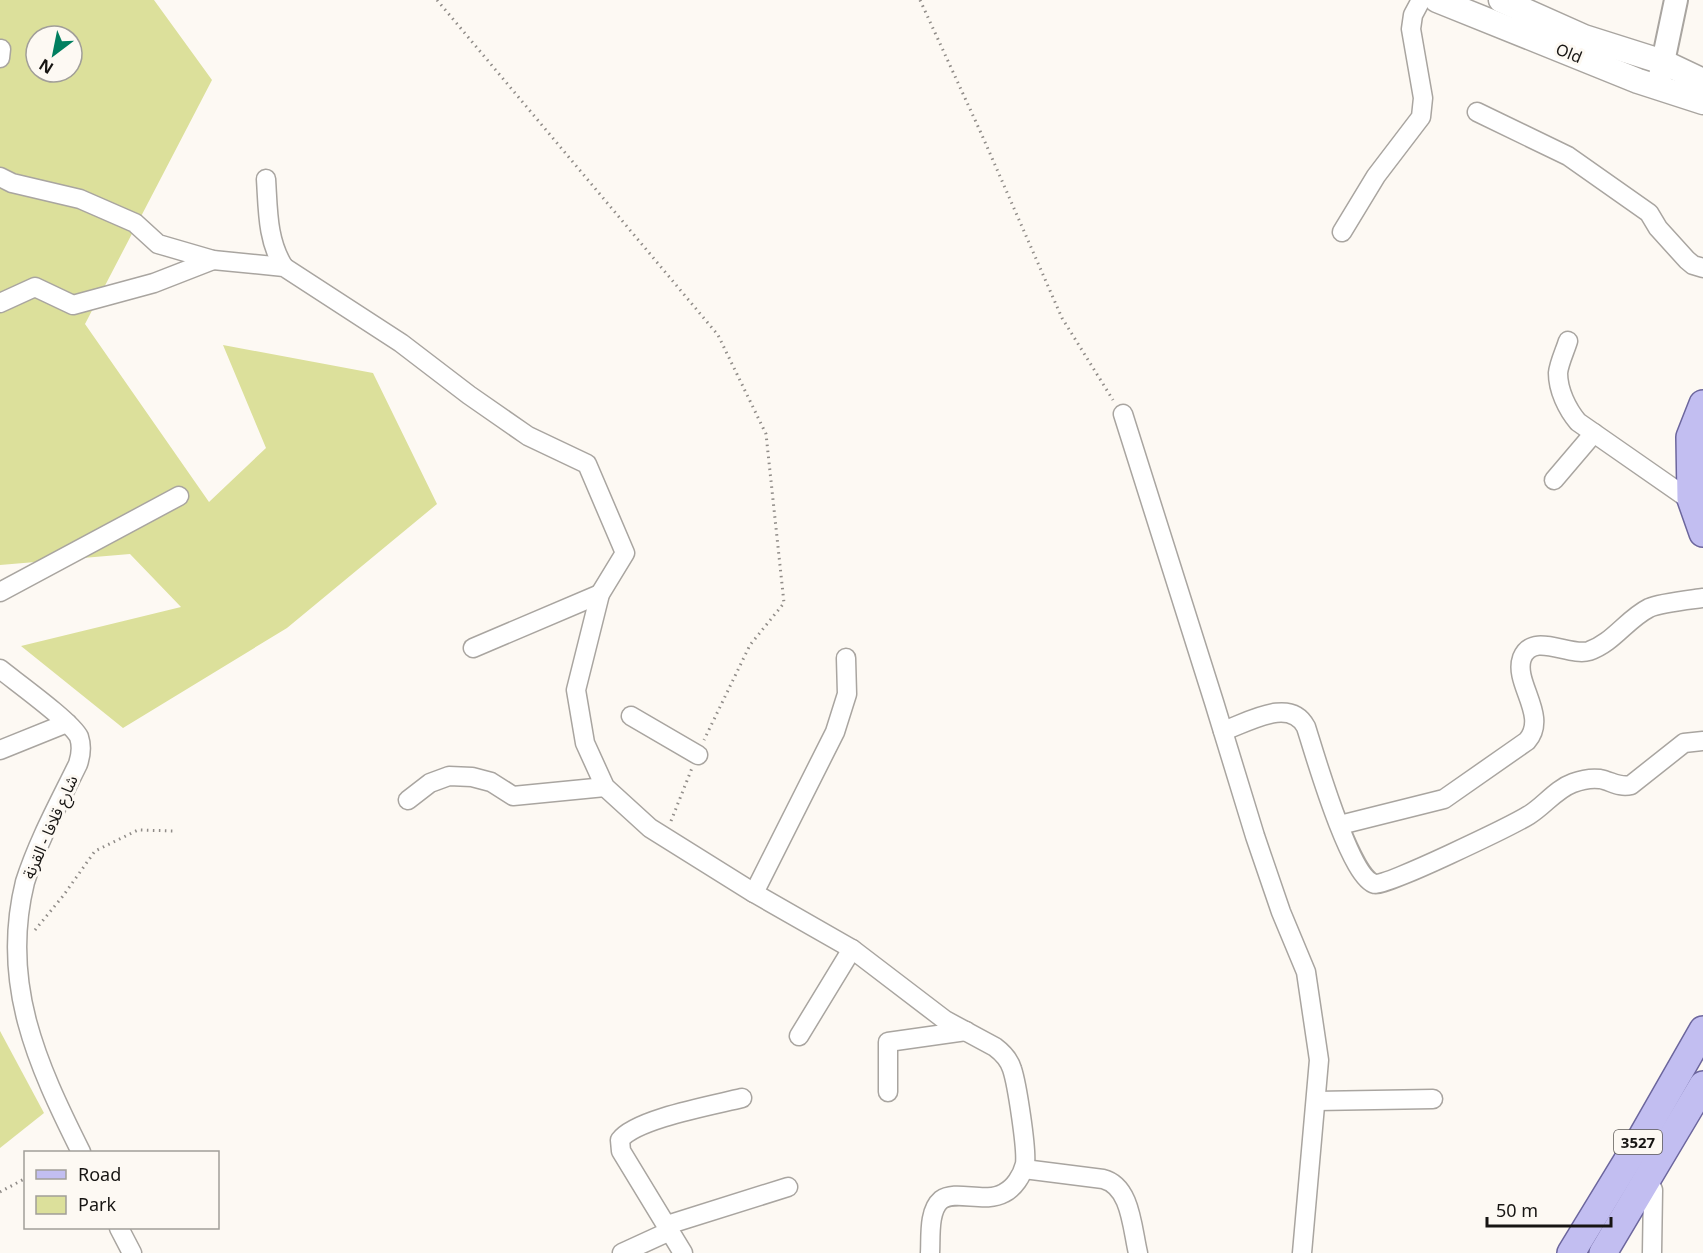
<svg xmlns="http://www.w3.org/2000/svg" width="1703" height="1253" font-family="'Noto Sans','Noto Sans Arabic',sans-serif">
<style>
.green{fill:#dce09b;fill-rule:evenodd}
.lines{fill:none;stroke-linecap:round;stroke-linejoin:round}
.minor-casing{stroke:#a9a5a0;stroke-width:21}
.tertiary-casing{stroke:#a9a5a0;stroke-width:26}
.secondary-casing{stroke:#a9a5a0;stroke-width:27}
.primary-casing{stroke:#6c669d;stroke-width:30}
.path{stroke:#908c88;stroke-width:3;stroke-dasharray:1.5 4.5;stroke-linecap:butt}
.minor{stroke:#fff;stroke-width:18}
.tertiary{stroke:#fff;stroke-width:22}
.secondary{stroke:#fff;stroke-width:24}
.primary{stroke:#c2bef1;stroke-width:27}
.labels{text-anchor:middle;dominant-baseline:central;stroke-width:6;stroke-linejoin:round;paint-order:stroke}
.shield{fill:#fdf9f3;stroke:#5c5956;stroke-width:1.5}
.shield-label{font-size:15px;font-weight:bold;fill:#171513}
.street-label{font-size:16px;fill:#171513;stroke:#fdf9f3}
</style>
<rect width="100%" height="100%" fill="#fdf9f3"/>
<g class="green">
<path d="M 0,0 L 154,0 L 212,80 L 85,324 L 209,502 L 266,448 L 223,345 L 373,373 L 437,504 L 287,628 L 123,728 L 21,646 L 181,607 L 130,554 L 0,565 ZM 36,36 L 72,36 L 72,72 L 36,72 Z"/>
<polygon points="0,1031 44,1113 0,1148"/>
</g>
<g class="lines">
<defs>
<g id="minor">
<polyline points="0,58 1,49"/>
<polyline points="1477,112 1568,156 1649,213 1658,228 1687,260 1693,265 1703,268"/>
<path d="M 0,177 L 12,183 L 80,199 L 135,223 L 158,244 L 213,260 L 284,267 L 401,343 L 469,395 L 528,436 L 587,464 L 625,553 L 600,594 L 576,690 L 585,743 L 605,787 L 650,828 L 754,893 L 852,949 L 945,1020 L 995,1047 C 1003,1053 1009,1059 1012,1069 C 1017,1084 1027,1149 1025,1164 C 1022,1176 1014,1188 1004,1193 C 985,1204 956,1189 941,1200 C 928,1211 931,1238 930,1253"/>
<path d="M 266,179 C 268,209 267,241 284,267"/>
<polyline points="1342,232 1376,176 1421,117 1423,98 1411,29 1413,15 1421,0"/>
<polyline points="0,303 35,287 73,305 154,283 213,260"/>
<path d="M 1568,341 C 1565,351 1559,363 1558,373 C 1558,390 1567,409 1578,422 L 1693,502"/>
<polyline points="1123,414 1214,702 1255,836 1281,912 1306,972 1319,1060 1302,1253"/>
<polyline points="1554,480 1594,433"/>
<polyline points="0,592 179,496"/>
<polyline points="473,648 600,594"/>
<path d="M 0,669 C 16,682 72,722 79,737 C 82,746 81,755 78,764 C 59,803 38,841 25,882 C 0,983 37,1064 81,1152"/>
<polyline points="631,716 698,755"/>
<path d="M 1223,731 C 1247,723 1290,696 1306,727 C 1314,752 1350,878 1375,884 C 1385,887 1513,825 1529,815 C 1544,806 1556,789 1573,783 C 1581,780 1592,778 1600,779 C 1611,781 1619,788 1631,785 L 1684,743 L 1703,741"/>
<polyline points="0,750 67,723"/>
<polyline points="408,800 430,783 449,776 472,777 491,782 513,796 605,787"/>
<path d="M 1340,825 L 1444,799 L 1527,741 C 1549,716 1513,683 1522,658 C 1533,631 1569,657 1589,651 C 1613,643 1627,619 1649,608 C 1660,603 1689,600 1703,598"/>
<polyline points="754,893 835,732 847,694 846,658"/>
<polyline points="799,1036 852,949"/>
<polyline points="888,1092 888,1042 966,1031"/>
<polyline points="1316,1101 1433,1099"/>
<path d="M 1024,1169 L 1103,1179 C 1131,1186 1132,1228 1138,1253"/>
<polyline points="1647,1176 1653,1190 1652,1253"/>
<polyline points="667,1225 788,1187"/>
<polyline points="119,1228 132,1253"/>
<polyline points="622,1253 670,1231"/>
<path d="M 683,1253 L 621,1151 L 620,1140 C 635,1119 714,1105 742,1098"/>
</g>
<polyline id="tertiary" points="1659,81 1676,0"/>
<g id="secondary">
<polyline points="1437,0 1638,81 1703,102"/>
<polyline points="1501,0 1584,37 1663,62 1703,81"/>
</g>
<g id="primary">
<polyline points="1703,404 1690,437 1691,499 1703,533"/>
<polyline points="1571,1253 1643,1135 1703,1030"/>
<polyline points="1603,1253 1703,1085"/>
</g>
</defs>
<use href="#minor" class="minor-casing"/>
<use href="#tertiary" class="tertiary-casing"/>
<use href="#secondary" class="secondary-casing"/>
<use href="#primary" class="primary-casing"/>
<g class="path">
<polyline points="437,0 718,335 766,434 784,603 750,645 704,740"/>
<polyline points="920,0 981,133 1062,318 1113,400"/>
<polyline points="671,821 692,768"/>
<polyline points="35,930 63,896 95,851 138,830 175,831"/>
<polyline points="0,1192 26,1178"/>
</g>
<use href="#minor" class="minor"/>
<use href="#tertiary" class="tertiary"/>
<use href="#secondary" class="secondary"/>
<use href="#primary" class="primary"/>
</g>
<g class="labels">
<rect class="shield" x="1614" y="1130" width="48" height="24" rx="4.5"/>
<g class="shield-label">
<text x="1638" y="1142">3527</text>
</g>
<g class="street-label">
<text transform="translate(1569 53) rotate(22)">Old</text>
<text transform="translate(50 827) rotate(-66)">شارع قلافا - القرنة</text>
</g>
</g>
<rect x="24" y="1151" width="195" height="78" fill="#fdf9f3" stroke="#a19e99" stroke-width="1.5"/>
<rect x="36" y="1170" width="30" height="9" fill="#c2bef1" stroke="#a19e99" stroke-width="1.5"/>
<text x="78" y="1181" font-size="18" fill="#171513">Road</text>
<rect x="36" y="1196" width="30" height="18" fill="#dce09b" stroke="#a19e99" stroke-width="1.5"/>
<text x="78" y="1211" font-size="18" fill="#171513">Park</text>
<g transform="translate(54 54) rotate(212)"><circle r="28" fill="#fdf9f3" stroke="#a19e99" stroke-width="1.5"/>
<path d="M0-4.5L10 22L0 15L-10 22Z" fill="#017f5f"/>
<text y="-9" font-size="16" font-weight="bold" text-anchor="middle" fill="#171513">N</text>
</g>
<path d="M1487 1217v9h124v-9" fill="none" stroke="#171513" stroke-width="3"/>
<text x="1496" y="1217" font-size="18" fill="#171513" stroke="#fdf9f3" stroke-width="4.5" paint-order="stroke">50 m</text>
</svg>
